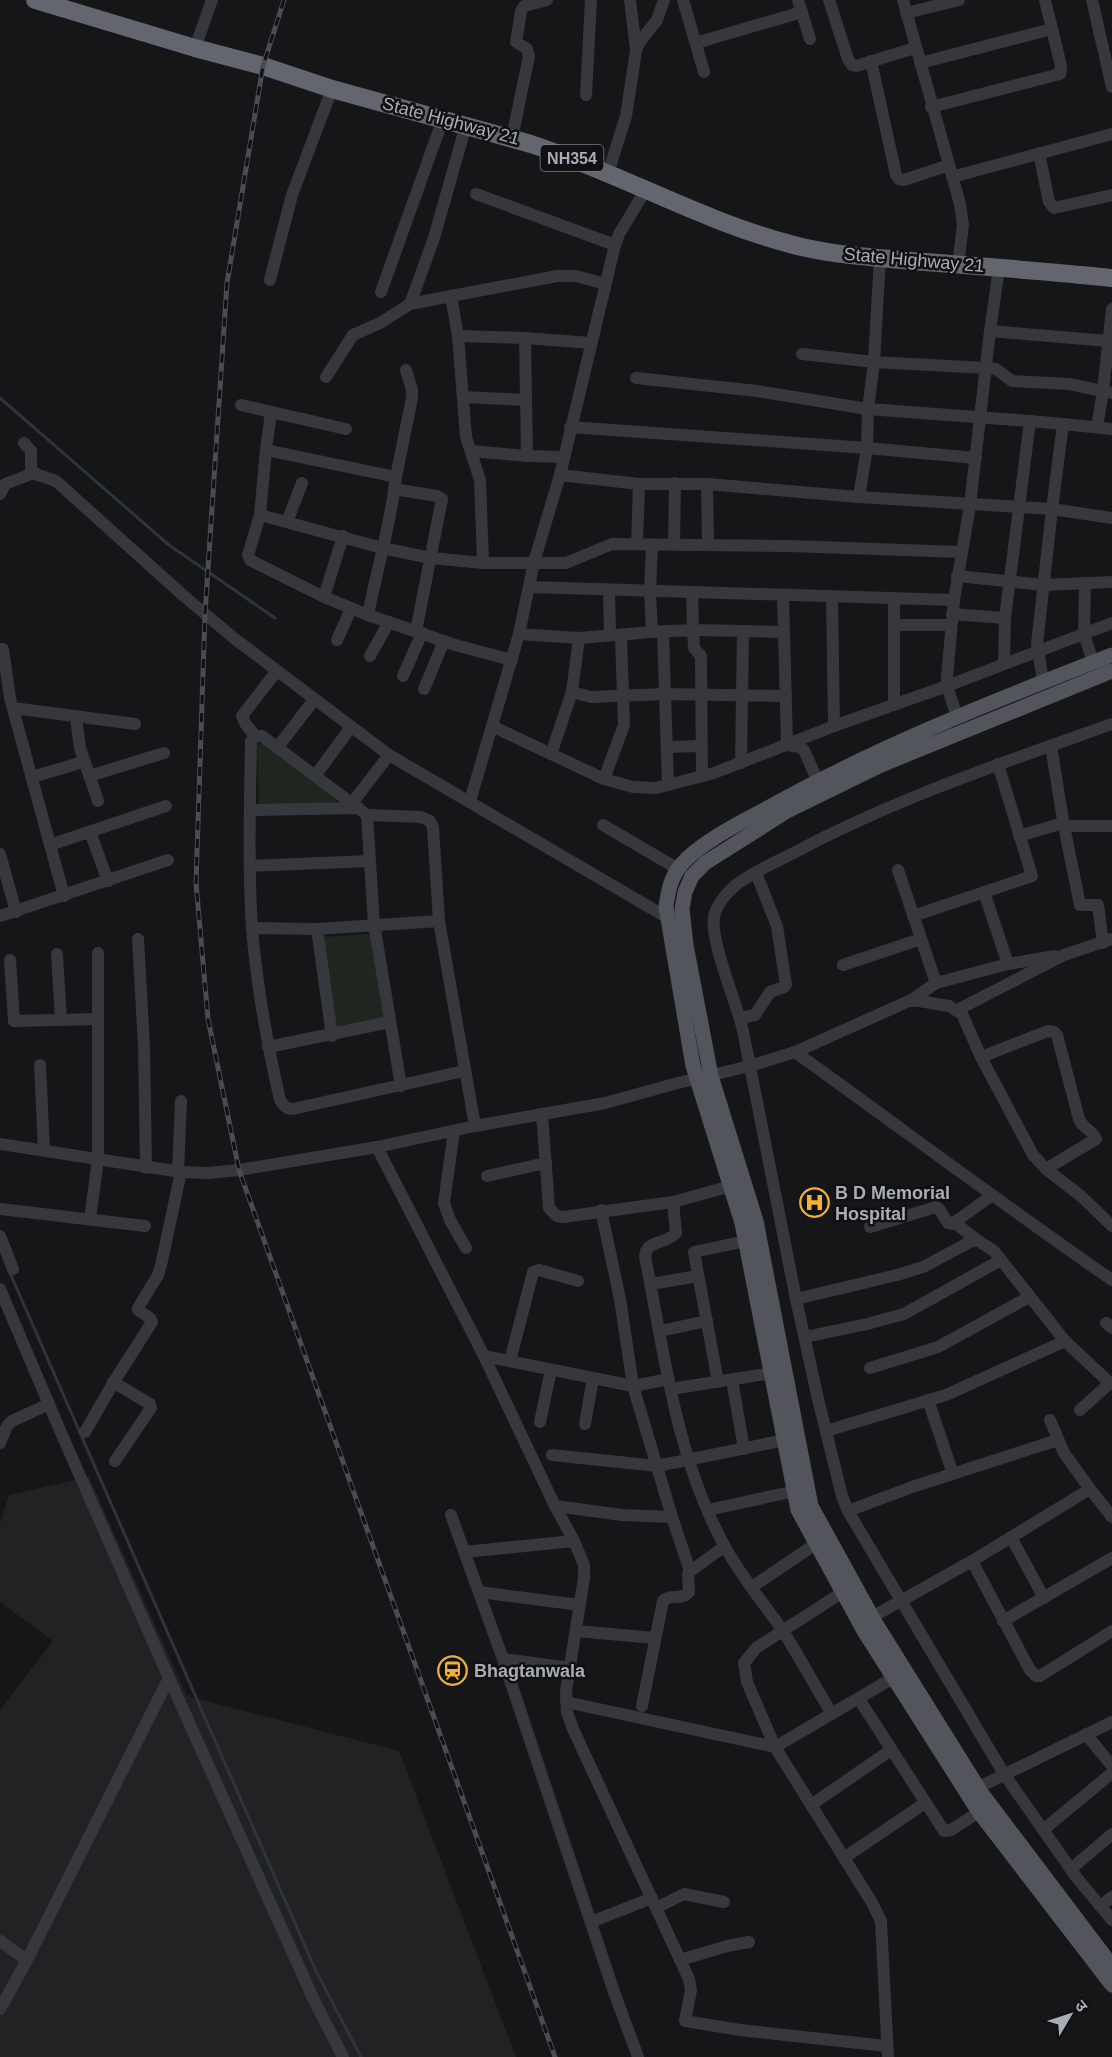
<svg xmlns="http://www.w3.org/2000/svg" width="1112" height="2057" font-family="Helvetica,'Noto Sans Devanagari',sans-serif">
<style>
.built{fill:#222225}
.green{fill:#1e261f}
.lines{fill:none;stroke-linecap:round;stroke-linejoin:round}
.stream{stroke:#2c353c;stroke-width:3}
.minor{stroke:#37383d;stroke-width:12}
.major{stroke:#53555c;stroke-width:15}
.highway{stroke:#63666e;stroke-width:18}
.rail-casing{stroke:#4a4c52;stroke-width:5}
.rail{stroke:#111113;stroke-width:3;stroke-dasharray:9;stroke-linecap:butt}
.labels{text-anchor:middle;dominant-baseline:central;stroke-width:5;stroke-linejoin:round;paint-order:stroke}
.shield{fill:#111113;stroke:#7b7e86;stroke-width:1.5}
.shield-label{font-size:16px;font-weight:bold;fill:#a8adb8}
.street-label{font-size:18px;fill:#a8adb8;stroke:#111113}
.poi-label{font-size:18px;font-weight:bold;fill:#a8adb8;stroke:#111113;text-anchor:start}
</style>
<rect width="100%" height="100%" fill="#161618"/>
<polygon class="built" points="89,1477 187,1696 399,1751 516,2057 0,2057 0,1710 53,1641 0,1602 0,1523 9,1495"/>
<g class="green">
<polygon points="263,743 337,799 335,804 259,805 257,746"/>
<polygon points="372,934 388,1019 335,1030 322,937"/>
</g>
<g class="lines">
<g class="stream">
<polyline points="0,398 169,545 275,618"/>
<polyline points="10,1273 316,1971 361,2057"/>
</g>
<g class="minor">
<polyline points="630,0 636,49"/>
<polyline points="683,0 704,72"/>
<polyline points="798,0 810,39"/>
<polyline points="829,0 848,59 852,65 856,66 915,48"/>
<polyline points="903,0 960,204 963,225 958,265"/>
<polyline points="1092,0 1112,87"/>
<polyline points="906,13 959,0"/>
<polyline points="696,43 802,12"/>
<polyline points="195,48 212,0"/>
<polyline points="871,61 896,175 899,179 904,180 949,165"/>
<polyline points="920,63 1052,29"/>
<polyline points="586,95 591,0"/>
<polyline points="931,107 1060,74 1061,66 1045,0"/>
<polyline points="512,138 529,56 527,49 516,42 521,11 524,6 547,0"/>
<polyline points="1039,153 1049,202 1054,208 1112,195"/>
<polyline points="608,173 626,116 636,51 639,43 657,20 664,0"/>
<polyline points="952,177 1112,134"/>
<polyline points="476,194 615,245"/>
<polyline points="270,280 292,195 332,89"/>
<polyline points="381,292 443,119"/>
<polyline points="451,296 557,276 576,276 605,284"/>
<polyline points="990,331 1108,341"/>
<polyline points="458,336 451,296 410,304 434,238 466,125"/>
<polyline points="802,354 874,362 986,368 996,369 1012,381 1069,384 1103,391 1112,309"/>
<polyline points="326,377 353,335 380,323 410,304"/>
<polyline points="636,378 757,391 868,409 1030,421"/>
<polyline points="463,397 526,400"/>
<polyline points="241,405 346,429"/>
<polyline points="570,427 867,448 976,458"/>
<polyline points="1097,427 1103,391 1112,393"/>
<polyline points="1112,429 1063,424 1052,509 1112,518"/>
<polyline points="24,443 31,451 31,470 38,475 56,481 185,597 235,639 389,755 668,918"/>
<polyline points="266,450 271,412"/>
<polyline points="471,451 527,456 525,338"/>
<polyline points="527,456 564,457"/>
<polyline points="560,475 639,484 707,484 859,497 1052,509 1037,644 1043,681"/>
<polyline points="396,477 412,398 412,390 406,370"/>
<polyline points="707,484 708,544"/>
<polyline points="394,489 437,496 442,499 416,631"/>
<polyline points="0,494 5,484 34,473"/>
<polyline points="859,497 867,448 868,409 874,362 880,258"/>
<polyline points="260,515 248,555 250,560 324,597 368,615"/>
<polyline points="287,522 302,483"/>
<polyline points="637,544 639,484"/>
<polyline points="674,544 675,483"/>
<polyline points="652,545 650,591 652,632 693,630 694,648 701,656 702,776"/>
<polyline points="483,563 480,480 466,437 458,336 525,338 591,343"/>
<polyline points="957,576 1044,585 1112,582"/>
<polyline points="1085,584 1084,634 1093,662"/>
<polyline points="530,587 954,600 947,677 947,686 957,717"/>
<polyline points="609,590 610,635"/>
<polyline points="692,592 693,630 743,631 741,763"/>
<polyline points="783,596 787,745 799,747 804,750 817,780"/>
<polyline points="324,597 343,536"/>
<polyline points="832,597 834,726"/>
<polyline points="954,600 970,505 990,331 999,268"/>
<polyline points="952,614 1005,618 1030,421 1063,424"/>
<polyline points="894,625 951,625"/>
<polyline points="743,631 784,632"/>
<polyline points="663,632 668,785"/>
<polyline points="519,634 579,638 652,632"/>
<polyline points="337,640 351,609"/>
<polyline points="3,649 10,698 64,896"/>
<polyline points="370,656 389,622"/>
<path d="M 512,660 L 455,645 L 368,615 C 377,569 391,523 396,477 L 266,450 L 260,515 L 382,548 L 431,558 L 483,563 L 566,563 L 612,544 L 790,546 L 960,552"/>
<polyline points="1004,664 1005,618"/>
<polyline points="403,676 422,633"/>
<polyline points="424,689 444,641"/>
<polyline points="572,692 591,697 665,694 786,696"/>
<polyline points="894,705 894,598"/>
<polyline points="13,708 135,724"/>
<polyline points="76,718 80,748 98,801"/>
<path d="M 1112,724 C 1008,761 903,796 805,847 C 783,859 757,869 737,884 C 727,892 716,905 714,917 C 710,942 737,1003 743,1031 L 796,1299 L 818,1399 L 842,1496 L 848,1511 L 1004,1774 L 1077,1878 L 1112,1920"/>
<polyline points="492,726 604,779 633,787 656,788 714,773 834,726 947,686 1112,623"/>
<polyline points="255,736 245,723 242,716 276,672"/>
<polyline points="1051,746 1064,826 1080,905 1098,905 1103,943"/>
<polyline points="667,747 702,746"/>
<polyline points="277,748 314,700"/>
<polyline points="551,754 572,692 579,638"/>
<polyline points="89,776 164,753"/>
<polyline points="315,776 351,727"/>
<polyline points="32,777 83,762"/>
<polyline points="604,779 624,725 621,635"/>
<polyline points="470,801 519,634 534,562 560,475 615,245 619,234 645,191"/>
<polyline points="352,803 389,755"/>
<polyline points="250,810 359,808"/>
<polyline points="367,815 374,924 401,1086"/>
<polyline points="603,825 678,869"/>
<polyline points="1064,826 1112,826"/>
<polyline points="90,832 108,881"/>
<polyline points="1019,836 1063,823"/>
<polyline points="50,845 166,806"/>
<polyline points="0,854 16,912"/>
<polyline points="250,866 369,861"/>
<polyline points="898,870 936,983"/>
<polyline points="984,892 1008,964"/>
<polyline points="0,916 168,860"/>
<polyline points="913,916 1032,876 998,764"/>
<polyline points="252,928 317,929 439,921"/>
<polyline points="317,929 332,1036"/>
<polyline points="138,939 144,1046 146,1168"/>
<polyline points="57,954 61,1020"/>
<polyline points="10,960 14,1021 98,1019"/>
<polyline points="843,965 921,939"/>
<polyline points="910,1001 936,983 1008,964 1055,956"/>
<polyline points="957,1010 1064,955 1112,939"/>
<polyline points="740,1018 755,1015 770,992 784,987 786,985 777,926 756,873"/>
<polyline points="268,1047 390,1022"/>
<polyline points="795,1052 909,1001 919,1001 949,1006 962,1014 981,1057 1033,1155 1046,1169 1082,1197 1112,1226"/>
<path d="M 981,1057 L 1048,1031 L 1054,1032 L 1057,1035 L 1079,1119 C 1083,1129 1094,1131 1096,1139 L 1046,1169"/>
<polyline points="40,1065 44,1150"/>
<path d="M 464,1071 L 293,1109 C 286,1109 284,1106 280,1100 C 267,1043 257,987 252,929 C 248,866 250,803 251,741 L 255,736 L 262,736 L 367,815 L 421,817 L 430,821 L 433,827 L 439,921 L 475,1126"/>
<polyline points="542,1114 549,1208 557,1216 563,1217 673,1202"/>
<polyline points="454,1131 444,1203 450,1220 466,1248"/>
<path d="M 0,1144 L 181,1172 L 208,1173 L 239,1170 L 377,1147 L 475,1126 L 605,1103 L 674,1084 L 750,1066 L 795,1052 C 901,1128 1005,1206 1112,1280"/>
<polyline points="377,1147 484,1356 555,1506 574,1541 584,1565 584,1578 566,1691 567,1712 573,1729 689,1979 691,1990 685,2021 740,2030 886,2046"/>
<polyline points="178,1172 181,1101"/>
<polyline points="487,1176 546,1163"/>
<path d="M 731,1186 L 673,1202 L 676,1233 C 667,1244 646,1240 645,1256 C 664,1353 676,1457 724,1545 C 740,1575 762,1601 781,1628 C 799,1656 815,1686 832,1714"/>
<polyline points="0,1209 145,1226"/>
<polyline points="90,1219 98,1160 98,953"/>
<polyline points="955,1223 977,1240"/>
<polyline points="870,1227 936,1207 939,1209 948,1223 952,1224 991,1196"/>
<polyline points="0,1236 13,1269"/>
<polyline points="651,1284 698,1276"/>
<polyline points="0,1289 62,1435 169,1678 27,1960 0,2009"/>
<polyline points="796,1299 897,1275 923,1267 970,1242 977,1240 994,1251 1065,1341"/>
<polyline points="1106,1323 1112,1328"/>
<polyline points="660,1331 707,1321"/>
<polyline points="805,1337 867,1324 904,1314 1001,1260"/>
<polyline points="484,1356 633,1386 620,1299 601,1210"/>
<polyline points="510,1361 533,1272 539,1270 578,1281"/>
<polyline points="870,1368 938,1347 1029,1297"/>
<polyline points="669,1379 633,1386 672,1517 690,1571"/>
<polyline points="732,1380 744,1449"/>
<polyline points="113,1382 150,1404 151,1408 115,1461"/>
<polyline points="718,1382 694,1252 746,1241"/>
<polyline points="671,1389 772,1373"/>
<polyline points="928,1400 953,1474"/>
<polyline points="1080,1410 1110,1383"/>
<polyline points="1050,1420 1064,1453 1090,1489"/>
<polyline points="540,1422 551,1370"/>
<polyline points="585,1424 593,1378"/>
<polyline points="826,1431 946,1395 1065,1341 1110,1383 1112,1382"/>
<polyline points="85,1432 115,1380 152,1322 150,1318 138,1310 138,1308 158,1275 161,1265 181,1172"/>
<polyline points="0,1443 7,1426 12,1421 49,1404"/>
<polyline points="552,1455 657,1466 785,1440"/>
<polyline points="555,1506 622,1515 672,1517"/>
<polyline points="708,1510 795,1491"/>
<polyline points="848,1511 912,1487 1058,1440"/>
<polyline points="451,1515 503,1659 614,1992 638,2057"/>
<polyline points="1011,1537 1044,1598"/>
<polyline points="464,1552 574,1541"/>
<polyline points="972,1561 1030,1670 1036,1676 1040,1676 1112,1631"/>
<polyline points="752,1587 817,1543"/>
<polyline points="479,1592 580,1605"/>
<polyline points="843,1592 756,1648 744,1663 747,1682 775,1747 893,1678"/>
<polyline points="872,1617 972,1561 1090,1489 1112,1517"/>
<polyline points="1003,1621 1112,1558"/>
<polyline points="576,1631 655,1638"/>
<polyline points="503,1659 570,1668"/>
<polyline points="169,1678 313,1998 343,2057"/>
<polyline points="859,1699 944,1831 951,1830 979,1812"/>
<polyline points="566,1702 775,1747 871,1901 881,1921 888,2057"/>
<path d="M 642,1706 L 663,1601 C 670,1593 681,1601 689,1592 L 688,1573 L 725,1546"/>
<polyline points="1086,1734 1112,1766"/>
<polyline points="971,1791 1112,1722"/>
<polyline points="811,1805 891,1750"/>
<polyline points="1043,1830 1112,1773"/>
<polyline points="844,1858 925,1803"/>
<polyline points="1071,1869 1112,1834"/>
<polyline points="1100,1906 1112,1897"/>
<polyline points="656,1908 684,1894 724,1902"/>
<polyline points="591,1922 652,1898"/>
<polyline points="0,1941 27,1960"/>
<polyline points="680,1960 727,1946 749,1942"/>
</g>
<g class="major">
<path d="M 1112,655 C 993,701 875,748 764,810 C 740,823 698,844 681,865 C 671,877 668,891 666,907 L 693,1066 L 742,1223 L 798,1510 L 864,1631 L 979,1812 L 1112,1985"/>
<polyline points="1112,671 881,765 787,811 705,863 692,876 685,892 682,909 686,945 711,1076 756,1221 811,1506 876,1624 982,1794 1112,1966"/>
</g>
<path class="highway" d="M 35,0 L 195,48 L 263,66 L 332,89 L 531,144 C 619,173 700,220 790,244 C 829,255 872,257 912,261 C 979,266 1046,271 1112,278"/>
<defs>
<polyline id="rail" points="284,0 263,66 227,283 205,614 196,883 208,1019 239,1170 555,2057"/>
</defs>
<use href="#rail" class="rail-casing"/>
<use href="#rail" class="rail"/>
</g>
<defs>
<symbol id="hospital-ring" viewBox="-11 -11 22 22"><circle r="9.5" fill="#111113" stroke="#f2b134" stroke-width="1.5"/><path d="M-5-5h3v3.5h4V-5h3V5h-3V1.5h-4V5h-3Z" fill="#f2b134"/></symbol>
<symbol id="station-ring" viewBox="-11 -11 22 22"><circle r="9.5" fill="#111113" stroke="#f2b134" stroke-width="1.5"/><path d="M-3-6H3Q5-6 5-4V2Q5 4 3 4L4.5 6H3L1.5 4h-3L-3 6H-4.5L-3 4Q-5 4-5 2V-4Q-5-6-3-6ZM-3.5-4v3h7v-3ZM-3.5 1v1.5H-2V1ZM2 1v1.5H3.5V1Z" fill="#f2b134"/></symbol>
</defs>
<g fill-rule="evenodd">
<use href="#hospital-ring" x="798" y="1186" width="33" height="33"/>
<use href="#station-ring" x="436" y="1654" width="33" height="33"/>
</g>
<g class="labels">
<rect class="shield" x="540.5" y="145" width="63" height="26" rx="4.5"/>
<g class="shield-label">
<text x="572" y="158">NH354</text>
</g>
<g class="street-label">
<text transform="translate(451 121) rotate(15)">State Highway 21</text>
<text transform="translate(914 260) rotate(5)">State Highway 21</text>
</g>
<g class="poi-label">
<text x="835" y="1193">B D Memorial<tspan x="835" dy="21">Hospital</tspan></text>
<text x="474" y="1671">Bhagtanwala</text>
</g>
</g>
<g transform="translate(1070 2015) rotate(51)" stroke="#111113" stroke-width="4.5" paint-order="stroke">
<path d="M0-4.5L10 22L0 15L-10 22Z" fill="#a8adb8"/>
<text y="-9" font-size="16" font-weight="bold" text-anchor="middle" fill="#a8adb8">उ</text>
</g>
</svg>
